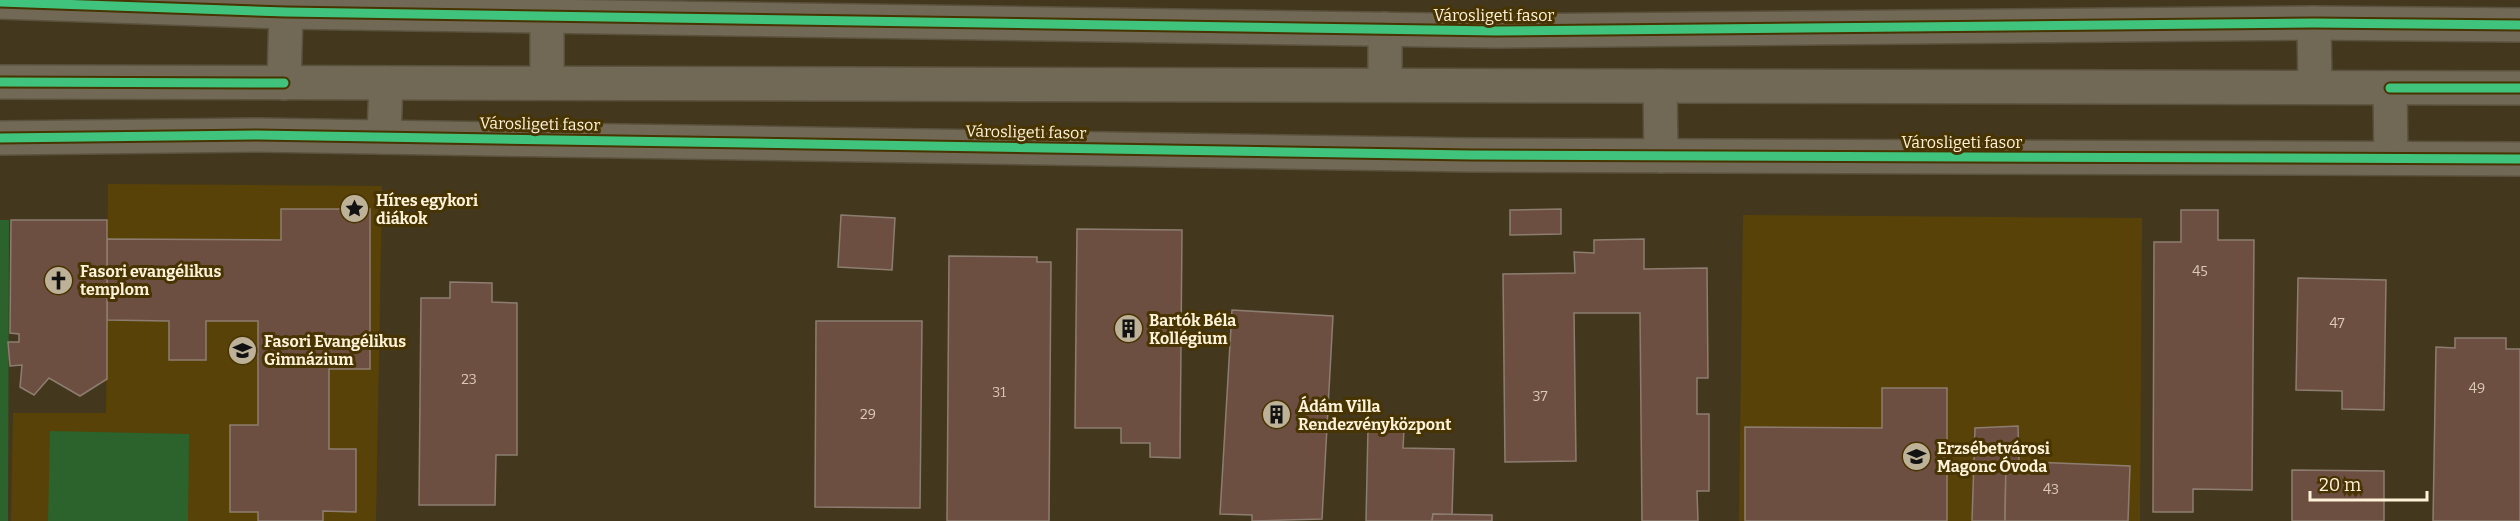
<svg xmlns="http://www.w3.org/2000/svg" width="2520" height="521" font-family="Bitter,serif">
<style>
.built{fill:#584207}
.green{fill:#2c622c}
.building{fill:#6d4f42;stroke:#8d7d70;stroke-width:1.5}
.lines{fill:none;stroke-linecap:round;stroke-linejoin:round}
.minor-casing{stroke:#5b523e;stroke-width:36}
.minor{stroke:#716956;stroke-width:33}
.cycleway-casing{stroke:#483400;stroke-width:13}
.cycleway{stroke:#40c37c;stroke-width:9}
.labels{text-anchor:middle;dominant-baseline:central;stroke-width:6;stroke-linejoin:round;paint-order:stroke}
.number-label{font-size:14px;fill:#dac9b3}
.street-label{font-size:16px;fill:#fef2d9;stroke:#483400}
.poi-label{font-size:16px;font-weight:bold;fill:#fef2d9;stroke:#483400;text-anchor:start}
</style>
<rect width="100%" height="100%" fill="#43381d"/>
<g class="built">
<polygon points="108,184 382,186 376,521 11,521 13,413 106,413"/>
<polygon points="1743,215 2142,218 2140,521 1739,521"/>
</g>
<g class="green">
<polygon points="0,220 9,220 8,521 0,521"/>
<polygon points="50,431 189,434 188,521 48,521"/>
</g>
<g class="building">
<polygon points="281,209 370,209 370,369 329,369 329,449 356,449 356,512 323,511 323,521 258,521 258,512 230,512 230,425 258,425 258,321 206,321 206,360 169,360 169,321 107,320 107,239 281,240"/>
<polygon points="1561,209 1561,234 1510,235 1510,210"/>
<polygon points="2181,210 2218,210 2218,240 2254,240 2252,490 2193,489 2193,512 2153,512 2154,242 2181,242"/>
<polygon points="841,215 895,218 892,270 838,267"/>
<polygon points="11,220 107,220 107,379 80,396 49,378 34,395 20,387 22,365 10,366 8,342 19,342 19,334 10,333"/>
<polygon points="1077,229 1182,230 1180,458 1150,457 1150,443 1121,443 1121,428 1075,428"/>
<polygon points="1644,239 1644,269 1707,268 1708,378 1697,378 1697,414 1709,414 1709,491 1697,491 1698,521 1642,521 1640,313 1574,313 1576,461 1505,462 1503,274 1575,273 1574,252 1594,253 1594,240"/>
<polygon points="949,256 1037,257 1037,262 1051,262 1049,521 947,521"/>
<polygon points="2298,278 2386,280 2384,410 2342,409 2342,391 2296,390"/>
<polygon points="450,282 492,283 492,302 517,303 517,455 496,455 495,505 419,505 421,298 450,298"/>
<polygon points="1232,310 1333,316 1322,519 1252,521 1252,515 1220,514"/>
<polygon points="816,321 922,321 920,508 815,507"/>
<polygon points="2455,338 2506,338 2506,349 2520,349 2520,521 2433,521 2436,347 2455,348"/>
<polygon points="1882,388 1947,388 1947,521 1745,521 1745,427 1882,428"/>
<polygon points="2018,426 2019,462 2006,461 2005,521 1972,521 1975,428"/>
<polygon points="1368,428 1404,429 1403,448 1454,449 1452,515 1433,514 1432,521 1366,521"/>
<polygon points="2006,461 2130,466 2128,521 2005,521"/>
<polygon points="2292,470 2384,471 2384,521 2292,521"/>
<polygon points="1433,514 1492,515 1492,521 1432,521"/>
</g>
<g class="lines">
<defs>
<g id="minor">
<polyline points="0,2 286,12 1496,31 2314,23 2520,25"/>
<polyline points="2314,23 2315,87"/>
<polyline points="0,82 2520,88"/>
<polyline points="284,83 286,12"/>
<polyline points="547,83 547,15"/>
<polyline points="1385,85 1385,29"/>
<polyline points="1660,86 1661,156"/>
<polyline points="2390,88 2391,158"/>
<polyline points="384,137 386,83"/>
<polyline points="0,138 257,135 1471,155 2520,159"/>
</g>
</defs>
<use href="#minor" class="minor-casing"/>
<use href="#minor" class="minor"/>
<defs>
<g id="cycleway">
<polyline points="0,2 286,12 1496,31 2314,23 2520,25"/>
<polyline points="0,82 284,83"/>
<polyline points="2390,88 2520,88"/>
<polyline points="0,138 257,135 1471,155 2520,159"/>
</g>
</defs>
<use href="#cycleway" class="cycleway-casing"/>
<use href="#cycleway" class="cycleway"/>
</g>
<defs>
<symbol id="sight-disc" viewBox="-11 -11 22 22"><circle r="9.5" fill="#bdb197" stroke="#483400"/><path d="M0-6L1.8-2.2L6-1.7L2.9 1.2L3.7 5.4L0 3.3L-3.7 5.4L-2.9 1.2L-6-1.7L-1.8-2.2Z" fill="#111"/></symbol>
<symbol id="church-disc" viewBox="-11 -11 22 22"><circle r="9.5" fill="#bdb197" stroke="#483400"/><path d="M-1.2-6h2.4v3.5h3.3v2.4h-3.3V6h-2.4V-.1h-3.3v-2.4h3.3Z" fill="#111"/></symbol>
<symbol id="building-disc" viewBox="-11 -11 22 22"><circle r="9.5" fill="#bdb197" stroke="#483400"/><path d="M-4-6H4V6H1V3H-1V6H-4ZM-2.5-4.3h1.7v1.8h-1.7ZM.8-4.3h1.7v1.8H.8ZM-2.5-1h1.7V.8h-1.7ZM.8-1h1.7V.8H.8Z" fill="#111"/></symbol>
<symbol id="school-disc" viewBox="-11 -11 22 22"><circle r="9.5" fill="#bdb197" stroke="#483400"/><path d="M0-5L7-2L0 1L-7-2ZM-4 1L0 2.5L4 1V4Q0 6-4 4Z" fill="#111"/></symbol>
</defs>
<g fill-rule="evenodd">
<use href="#sight-disc" x="338" y="192" width="33" height="33"/>
<use href="#church-disc" x="42" y="264" width="33" height="33"/>
<use href="#building-disc" x="1112" y="312" width="33" height="33"/>
<use href="#school-disc" x="226" y="334" width="33" height="33"/>
<use href="#building-disc" x="1260" y="398" width="33" height="33"/>
<use href="#school-disc" x="1900" y="440" width="33" height="33"/>
</g>
<g class="labels">
<g class="number-label">
<text x="2200" y="271">45</text>
<text x="2337" y="323">47</text>
<text x="469" y="379">23</text>
<text x="2477" y="388">49</text>
<text x="999" y="392">31</text>
<text x="1540" y="396">37</text>
<text x="868" y="414">29</text>
<text x="2051" y="489">43</text>
</g>
<g class="street-label">
<text x="1494" y="15">Városligeti fasor</text>
<text transform="translate(540 124) rotate(1)">Városligeti fasor</text>
<text transform="translate(1026 132) rotate(1)">Városligeti fasor</text>
<text x="1962" y="142">Városligeti fasor</text>
</g>
<g class="poi-label">
<text x="376" y="200">Híres egykori<tspan x="376" dy="18">diákok</tspan></text>
<text x="80" y="271">Fasori evangélikus<tspan x="80" dy="18">templom</tspan></text>
<text x="1149" y="320">Bartók Béla<tspan x="1149" dy="18">Kollégium</tspan></text>
<text x="264" y="341">Fasori Evangélikus<tspan x="264" dy="18">Gimnázium</tspan></text>
<text x="1298" y="406">Ádám Villa<tspan x="1298" dy="18">Rendezvényközpont</tspan></text>
<text x="1937" y="448">Erzsébetvárosi<tspan x="1937" dy="18">Magonc Óvoda</tspan></text>
</g>
</g>
<path d="M2310 491v9h117v-9" fill="none" stroke="#fef2d9" stroke-width="3"/>
<text x="2319" y="491" font-size="18" fill="#fef2d9" stroke="#483400" stroke-width="4.5" paint-order="stroke">20 m</text>
</svg>
